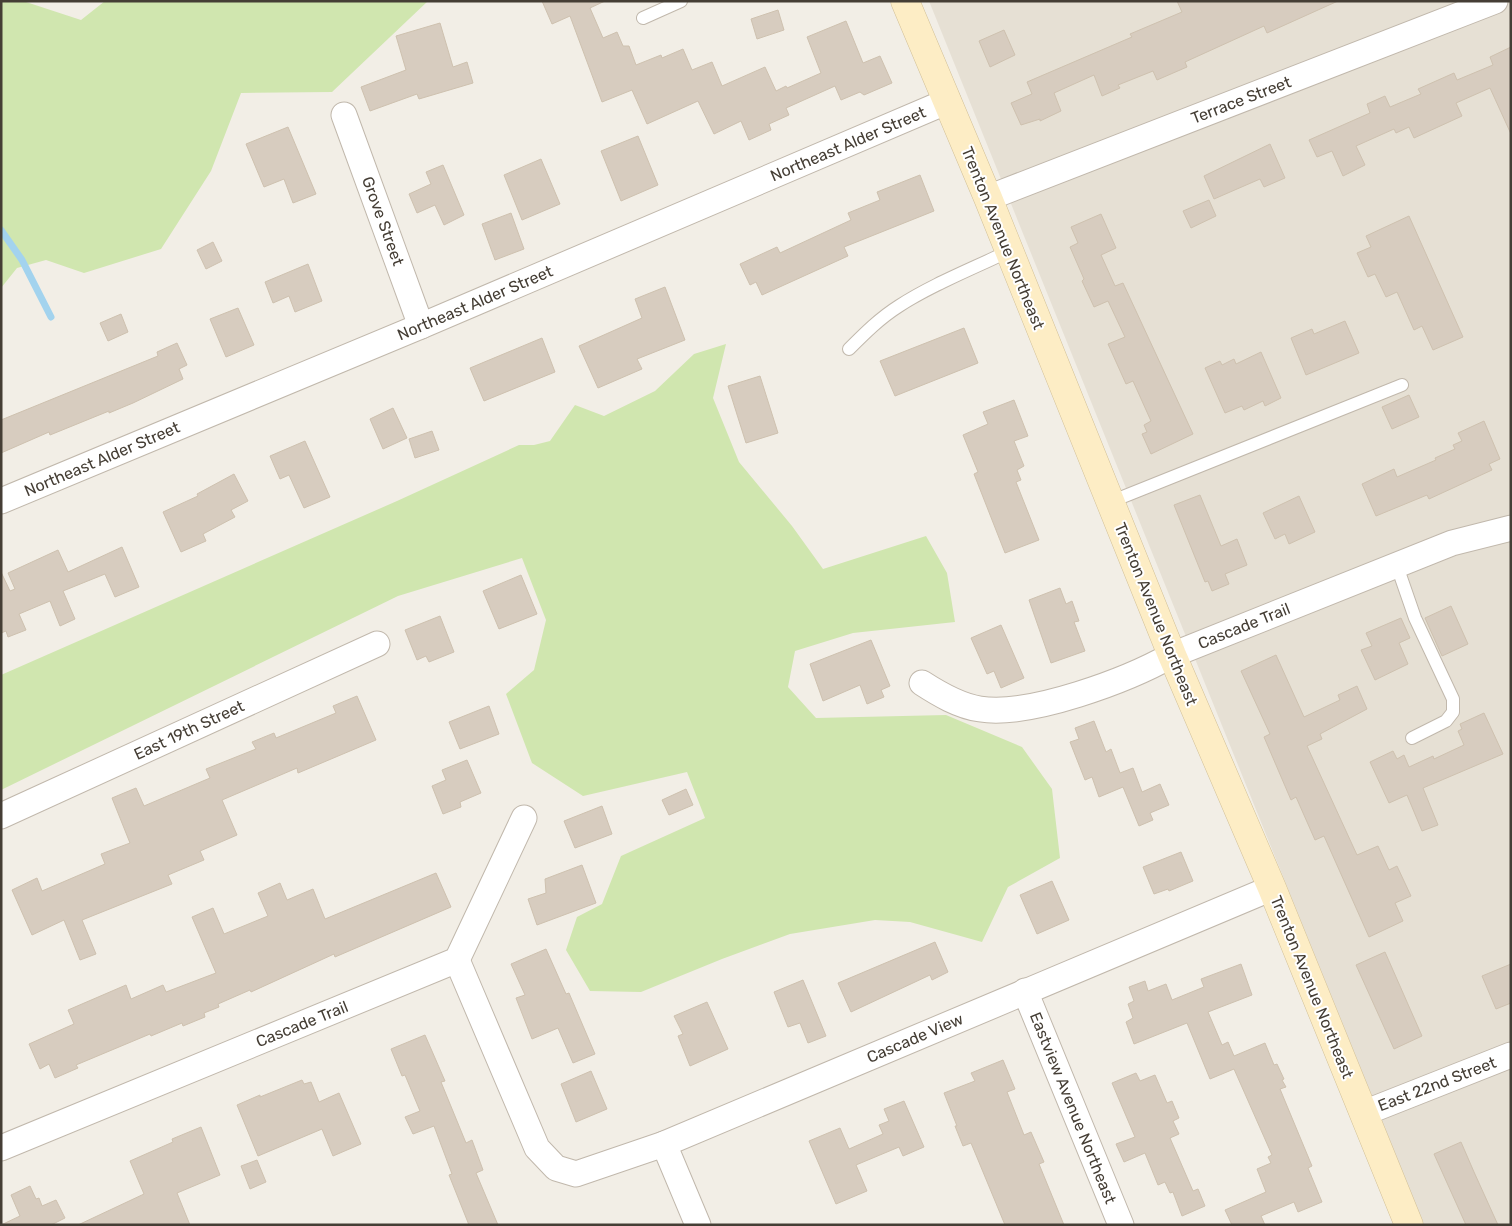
<svg xmlns="http://www.w3.org/2000/svg" width="1512" height="1226" font-family="Rubik,sans-serif">
<style>
.residential{fill:#e6e0d4}
.green{fill:#d0e6af}
.lines{fill:none;stroke-linecap:round;stroke-linejoin:round}
.stream{stroke:#a3d3ee;stroke-width:7}
.building{fill:#d7ccbf;stroke:#cec1af}
.lane-casing{stroke:#c1b8ac;stroke-width:14}
.street-casing{stroke:#c1b8ac;stroke-width:27}
.secondary-casing{stroke:#d2c097;stroke-width:29}
.lane{stroke:#fff;stroke-width:12}
.street{stroke:#fff;stroke-width:25}
.secondary{stroke:#fdedc5;stroke-width:28}
.labels{text-anchor:middle;dominant-baseline:central;stroke-width:4;stroke-linejoin:round;paint-order:stroke}
.street-label{font-size:16px;fill:#453e35;stroke:#fff}
</style>
<rect width="100%" height="100%" fill="#f2eee6"/>
<polygon class="residential" points="929,1 1511,1 1511,1225 1424,1225"/>
<g class="green">
<polygon points="1,1 23,1 81,20 105,1 428,1 332,92 241,93 211,171 161,249 84,273 46,260 17,268 1,288"/>
<polygon points="726,344 713,398 739,462 792,526 823,569 926,536 947,573 955,622 853,633 795,651 788,687 816,718 946,715 1022,747 1052,789 1060,858 1008,887 982,942 910,922 875,920 790,934 722,959 641,992 590,991 566,950 577,917 602,904 621,856 705,818 687,772 583,796 532,763 506,694 534,670 546,620 522,558 398,596 1,790 1,675 397,501 519,445 534,445 550,441 575,405 604,416 655,391 694,354"/>
</g>
<g class="lines">
<polyline class="stream" points="1,230 22,260 51,317"/>
</g>
<g class="building">
<polygon points="542,1 605,1 590,8 603,38 617,32 623,46 629,46 636,65 661,55 662,58 683,49 692,70 712,62 722,86 765,67 776,91 786,86 787,88 821,73 807,37 846,21 863,63 880,56 892,83 864,95 860,92 841,100 835,86 786,108 789,115 769,124 771,130 749,140 741,121 714,134 698,101 647,124 632,90 602,102 570,16 552,24"/>
<polygon points="1177,1 1338,1 1267,33 1264,26 1185,62 1187,67 1157,80 1153,71 1118,85 1120,88 1102,96 1094,75 1054,93 1061,111 1040,121 1040,119 1021,125 1011,103 1032,94 1027,82 1132,37 1130,34 1182,12"/>
<polygon points="778,10 784,30 757,39 751,19"/>
<polygon points="440,23 453,67 467,62 473,83 419,99 417,94 370,111 361,87 406,70 396,36"/>
<polygon points="1004,30 1015,55 990,67 979,41"/>
<polygon points="1511,47 1511,134 1490,88 1456,103 1462,116 1414,138 1409,127 1396,133 1394,129 1356,146 1365,165 1343,176 1332,151 1317,157 1309,140 1370,113 1367,104 1385,96 1390,107 1421,94 1418,89 1454,73 1457,80 1493,65 1490,57"/>
<polygon points="288,127 316,194 293,203 284,179 264,187 246,144"/>
<polygon points="638,136 658,185 621,201 601,151"/>
<polygon points="1270,144 1285,178 1264,187 1260,179 1214,199 1204,176"/>
<polygon points="541,159 560,204 522,220 504,175"/>
<polygon points="443,165 464,215 444,225 435,205 417,213 409,194 431,184 426,172"/>
<polygon points="920,175 934,211 844,247 848,256 762,295 756,282 750,285 740,264 777,247 780,253 851,220 848,213 880,200 877,192"/>
<polygon points="1209,200 1216,216 1191,228 1183,211"/>
<polygon points="511,213 524,249 495,260 482,224"/>
<polygon points="1101,214 1116,248 1101,255 1115,286 1123,283 1193,434 1151,454 1142,434 1147,432 1144,425 1151,421 1133,381 1126,384 1108,344 1125,337 1108,301 1094,307 1082,281 1084,279 1070,247 1078,243 1071,227"/>
<polygon points="1409,216 1463,337 1433,350 1422,326 1414,330 1397,292 1386,297 1375,274 1368,277 1357,253 1371,247 1366,236"/>
<polygon points="213,242 222,261 206,269 197,250"/>
<polygon points="308,264 322,301 295,312 289,296 273,303 265,282"/>
<polygon points="665,287 685,340 637,359 642,369 598,388 579,346 642,318 635,299"/>
<polygon points="238,308 254,345 226,357 210,319"/>
<polygon points="121,314 128,332 108,341 100,323"/>
<polygon points="1345,321 1359,353 1306,375 1291,338 1312,329 1314,334"/>
<polygon points="964,328 978,363 895,396 880,361"/>
<polygon points="542,338 555,372 484,401 470,368"/>
<polygon points="177,343 187,365 179,369 183,379 133,403 109,413 109,411 50,435 49,432 1,453 1,420 158,356 157,352"/>
<polygon points="1261,352 1281,398 1265,406 1263,401 1244,410 1242,406 1225,413 1205,368 1220,361 1222,365 1234,359 1236,364"/>
<polygon points="760,376 778,433 746,443 728,386"/>
<polygon points="1409,395 1419,417 1392,429 1382,407"/>
<polygon points="1014,400 1028,436 1014,441 1024,466 1017,470 1021,480 1016,482 1039,540 1005,553 974,474 978,472 963,435 988,424 983,412"/>
<polygon points="393,408 407,438 383,449 370,419"/>
<polygon points="1484,421 1500,459 1489,464 1492,470 1429,499 1427,495 1376,516 1362,484 1394,469 1397,477 1436,460 1435,458 1455,449 1453,445 1462,441 1458,433"/>
<polygon points="432,431 439,450 415,458 409,439"/>
<polygon points="305,441 330,497 304,508 289,475 280,479 270,456"/>
<polygon points="234,474 248,501 231,510 235,517 203,534 206,541 181,552 163,512 198,496 197,494"/>
<polygon points="1200,495 1221,546 1237,539 1247,565 1225,574 1229,584 1212,591 1208,581 1205,582 1174,505"/>
<polygon points="1299,496 1315,532 1289,544 1285,534 1275,539 1263,513"/>
<polygon points="122,547 139,587 115,597 105,574 63,591 75,619 60,626 50,601 19,614 26,630 8,637 6,631 1,633 1,572 10,591 15,589 8,573 58,550 68,572"/>
<polygon points="521,575 537,614 499,629 483,591"/>
<polygon points="1060,588 1066,604 1072,601 1079,621 1074,622 1085,651 1051,663 1029,600"/>
<polygon points="1451,606 1468,644 1442,656 1425,618"/>
<polygon points="440,616 454,652 429,662 426,656 417,660 405,630"/>
<polygon points="1401,618 1410,638 1399,643 1408,664 1375,680 1361,650 1372,646 1366,633"/>
<polygon points="1001,625 1024,678 1001,688 994,671 987,674 971,638"/>
<polygon points="871,640 890,686 881,690 884,697 867,704 860,685 823,701 810,664"/>
<polygon points="1276,655 1304,717 1340,700 1338,695 1357,686 1367,709 1320,734 1322,739 1307,746 1357,855 1378,846 1389,870 1397,866 1411,896 1395,903 1403,921 1369,937 1324,836 1315,840 1296,797 1291,800 1264,737 1270,734 1241,671"/>
<polygon points="357,696 376,740 298,773 297,768 222,800 237,835 200,851 204,860 168,875 172,884 82,920 96,954 80,960 64,920 32,935 12,890 37,878 42,891 105,864 101,854 130,843 112,798 136,788 144,806 210,778 206,769 256,749 252,742 274,733 276,738 336,713 333,706"/>
<polygon points="489,706 499,734 460,749 449,722"/>
<polygon points="1484,713 1503,754 1423,788 1438,825 1422,831 1407,795 1389,803 1370,762 1393,751 1397,759 1404,755 1409,767 1433,756 1434,759 1464,745 1458,731 1462,729 1460,724"/>
<polygon points="1094,721 1106,752 1111,749 1120,773 1133,768 1142,792 1160,784 1169,805 1150,813 1153,820 1139,826 1123,787 1099,797 1092,777 1085,780 1070,742 1079,739 1075,728"/>
<polygon points="467,760 481,793 460,802 461,807 443,814 432,786 446,780 442,770"/>
<polygon points="686,789 693,805 669,815 662,800"/>
<polygon points="602,806 612,834 575,848 564,821"/>
<polygon points="1181,852 1193,881 1169,891 1168,889 1154,894 1143,867"/>
<polygon points="582,865 596,903 537,925 528,899 546,893 545,879"/>
<polygon points="436,873 451,907 335,957 334,954 251,992 250,990 218,1004 219,1007 204,1013 205,1017 183,1026 182,1023 151,1036 150,1034 76,1065 78,1068 55,1078 49,1064 40,1069 29,1044 74,1024 68,1010 126,985 131,999 163,985 166,992 216,973 192,917 213,908 224,934 268,916 258,893 280,883 287,900 313,889 325,919"/>
<polygon points="1052,881 1069,920 1037,934 1020,895"/>
<polygon points="935,942 948,972 932,980 930,975 851,1012 838,983"/>
<polygon points="546,949 566,994 569,993 595,1054 573,1063 558,1028 532,1039 516,998 525,995 511,964"/>
<polygon points="1385,952 1422,1036 1394,1049 1356,965"/>
<polygon points="1241,964 1252,995 1208,1012 1222,1045 1228,1042 1234,1056 1265,1043 1274,1065 1277,1064 1284,1079 1282,1080 1286,1087 1280,1089 1312,1166 1308,1168 1322,1202 1298,1212 1294,1202 1261,1216 1265,1225 1232,1225 1225,1210 1266,1192 1257,1169 1271,1163 1268,1157 1272,1155 1234,1069 1210,1079 1187,1023 1134,1044 1126,1022 1133,1018 1128,1004 1134,1001 1129,987 1145,981 1148,991 1166,984 1172,1000 1204,987 1201,979"/>
<polygon points="1511,964 1511,1003 1496,1009 1482,976"/>
<polygon points="803,980 826,1036 808,1043 800,1023 788,1027 774,992"/>
<polygon points="707,1002 728,1049 690,1066 678,1036 683,1034 674,1016"/>
<polygon points="425,1035 445,1081 441,1082 466,1143 472,1140 483,1170 476,1173 498,1225 469,1225 449,1175 452,1174 434,1126 413,1134 405,1117 420,1111 405,1075 402,1076 391,1049"/>
<polygon points="1003,1060 1015,1089 1007,1092 1024,1135 1031,1132 1044,1162 1039,1164 1064,1225 1005,1225 971,1143 963,1146 955,1126 957,1126 944,1093 975,1081 971,1073"/>
<polygon points="591,1071 607,1109 576,1122 561,1084"/>
<polygon points="1136,1073 1140,1081 1155,1075 1167,1103 1172,1101 1179,1118 1173,1121 1179,1134 1170,1138 1193,1191 1198,1189 1205,1206 1182,1216 1173,1192 1170,1193 1165,1182 1158,1185 1145,1153 1124,1162 1116,1144 1135,1137 1112,1083"/>
<polygon points="302,1080 304,1084 311,1082 319,1102 339,1093 361,1144 333,1156 322,1129 258,1156 237,1105 260,1095 260,1097"/>
<polygon points="904,1101 924,1147 903,1156 899,1147 856,1165 867,1191 836,1204 809,1141 840,1128 849,1149 883,1134 879,1125 889,1121 884,1109"/>
<polygon points="201,1127 220,1175 177,1193 190,1225 78,1225 144,1194 130,1161 173,1142 172,1139"/>
<polygon points="1461,1142 1474,1172 1498,1225 1466,1225 1434,1154"/>
<polygon points="257,1160 266,1182 250,1189 241,1166"/>
<polygon points="30,1186 36,1199 39,1198 42,1206 56,1200 65,1218 51,1225 1,1225 20,1216 11,1195"/>
</g>
<g class="lines">
<defs>
<g id="lane">
<polyline points="643,18 681,1"/>
<path d="M 849,349 C 865,333 880,318 899,306 C 933,284 972,269 1009,251"/>
<polyline points="1110,502 1402,385"/>
<polyline points="1397,566 1415,618 1453,699 1453,712 1446,721 1412,738"/>
</g>
<g id="street">
<polyline points="344,115 421,326"/>
<polyline points="988,198 1495,1"/>
<polyline points="1,501 421,326 948,101"/>
<path d="M 922,683 C 939,694 959,706 980,709 C 1030,717 1128,680 1172,655 L 1452,543 L 1511,528"/>
<polyline points="1,816 377,644"/>
<polyline points="457,960 537,1148 556,1168 576,1174 664,1144 1272,888"/>
<polyline points="1025,991 1121,1225"/>
<polyline points="1364,1113 1511,1055"/>
<polyline points="664,1144 698,1225"/>
<polyline points="1,1148 457,960 524,818"/>
</g>
<polyline id="secondary" points="905,1 988,198 1172,655 1272,888 1409,1225"/>
</defs>
<use href="#lane" class="lane-casing"/>
<use href="#street" class="street-casing"/>
<use href="#secondary" class="secondary-casing"/>
<use href="#lane" class="lane"/>
<use href="#street" class="street"/>
<use href="#secondary" class="secondary"/>
</g>
<g class="labels">
<g class="street-label">
<text transform="translate(1241 100) rotate(-21)">Terrace Street</text>
<text transform="translate(848 144) rotate(-23)">Northeast Alder Street</text>
<text transform="translate(383 221) rotate(70)">Grove Street</text>
<text transform="translate(1003 238) rotate(68)">Trenton Avenue Northeast</text>
<text transform="translate(475 303) rotate(-23)">Northeast Alder Street</text>
<text transform="translate(102 459) rotate(-23)">Northeast Alder Street</text>
<text transform="translate(1156 614) rotate(68)">Trenton Avenue Northeast</text>
<text transform="translate(1244 626) rotate(-22)">Cascade Trail</text>
<text transform="translate(189 730) rotate(-25)">East 19th Street</text>
<text transform="translate(1312 987) rotate(68)">Trenton Avenue Northeast</text>
<text transform="translate(302 1024) rotate(-22)">Cascade Trail</text>
<text transform="translate(915 1038) rotate(-23)">Cascade View</text>
<text transform="translate(1437 1084) rotate(-21)">East 22nd Street</text>
<text transform="translate(1073 1108) rotate(68)">Eastview Avenue Northeast</text>
</g>
</g>
<rect width="1512" height="1226" fill="none" stroke="#453e35" stroke-width="5"/>
</svg>
